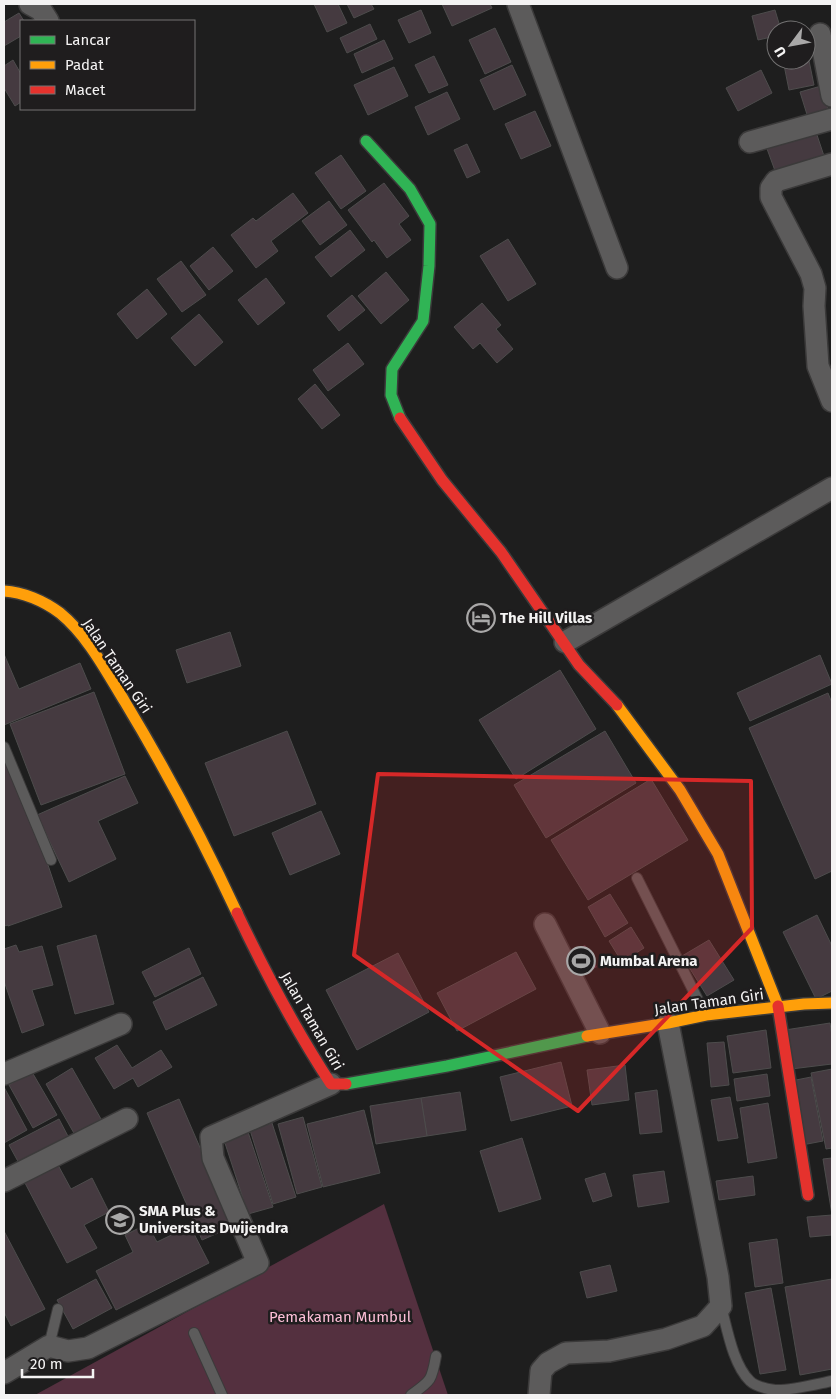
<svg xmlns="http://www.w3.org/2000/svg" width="836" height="1399" font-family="'Fira Sans',sans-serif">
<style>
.green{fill:#54303f}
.building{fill:#453a40;stroke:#4d4c4c}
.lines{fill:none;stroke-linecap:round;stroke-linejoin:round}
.lane-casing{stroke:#3b3a3a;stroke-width:12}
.street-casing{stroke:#3b3a3a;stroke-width:24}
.fast-casing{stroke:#3b3a3a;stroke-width:14}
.slow-casing{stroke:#3b3a3a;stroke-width:14}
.jam-casing{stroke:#3b3a3a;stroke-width:14}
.lane{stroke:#5c5b5b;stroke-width:10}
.street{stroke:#5c5b5b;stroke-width:21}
.fast{stroke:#30b455;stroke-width:11}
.slow{stroke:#ff9f0a;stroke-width:11}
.jam{stroke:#e5322d;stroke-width:11}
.marked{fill:#d62828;fill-opacity:0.2;stroke:#d62828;stroke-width:4;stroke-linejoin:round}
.labels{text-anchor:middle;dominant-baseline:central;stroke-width:5;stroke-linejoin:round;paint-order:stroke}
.poi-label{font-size:15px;font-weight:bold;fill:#f4f3f3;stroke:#1f1d1e;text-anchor:start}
.street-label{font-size:15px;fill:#f4f3f3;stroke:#1f1d1e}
.park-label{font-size:15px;fill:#fdbfd7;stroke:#1f1d1e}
</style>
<rect width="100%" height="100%" fill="#1e1e1e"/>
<g class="green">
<polygon points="585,945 597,967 577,978 564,955"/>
<polygon points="384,1204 448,1395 35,1395"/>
</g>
<g class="building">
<polygon points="314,4 338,4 347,23 327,32"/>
<polygon points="347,4 371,4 374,9 354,18"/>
<polygon points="442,4 490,4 492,8 452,26"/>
<polygon points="421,10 431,33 409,43 398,20"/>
<polygon points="775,10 781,30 776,30 776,36 758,40 752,16"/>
<polygon points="19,13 24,21 21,21 21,36 4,46 4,22"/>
<polygon points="370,24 377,39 347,53 340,38"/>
<polygon points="495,28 511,62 485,74 469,40"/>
<polygon points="384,40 393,59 362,73 354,54"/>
<polygon points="806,51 807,51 814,85 789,90 783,60 806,60"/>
<polygon points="434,56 448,85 429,93 415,65"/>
<polygon points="13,60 21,74 21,102 15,106 4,88 4,66"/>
<polygon points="512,65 526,95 494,110 480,80"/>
<polygon points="394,67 408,96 368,115 354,85"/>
<polygon points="761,70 772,93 738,111 726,88"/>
<polygon points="821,86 830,115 809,121 800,92"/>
<polygon points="447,92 460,119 428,135 415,107"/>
<polygon points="535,111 551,146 521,159 505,124"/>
<polygon points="815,129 826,162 778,179 766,146"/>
<polygon points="467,144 480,172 467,178 454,150"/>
<polygon points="341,155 366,191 341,209 315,173"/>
<polygon points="384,183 409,216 399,224 411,240 387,258 374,240 372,242 348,210"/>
<polygon points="293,193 308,213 271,241 278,251 256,268 231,235 253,218 256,221"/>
<polygon points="329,201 347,225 320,245 302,221"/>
<polygon points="350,230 365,250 331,277 315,257"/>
<polygon points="508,239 536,284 508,301 480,256"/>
<polygon points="213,247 233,271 209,290 190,266"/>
<polygon points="181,261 206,295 182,312 157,279"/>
<polygon points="386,272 409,300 381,324 358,296"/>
<polygon points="266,278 285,303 258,325 238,300"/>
<polygon points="147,289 167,314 137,339 117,314"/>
<polygon points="352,295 365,310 339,331 327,316"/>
<polygon points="482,303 501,325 496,329 513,349 497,363 480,343 473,349 454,327"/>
<polygon points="199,314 223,342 195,366 171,338"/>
<polygon points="348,343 364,364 328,391 313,370"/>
<polygon points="315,384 340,415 322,429 298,399"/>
<polygon points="230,632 241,666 187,683 176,650"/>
<polygon points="4,654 19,689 80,663 91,689 4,725"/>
<polygon points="820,655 832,684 750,721 737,693"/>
<polygon points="560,670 596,729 516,779 479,720"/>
<polygon points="94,692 125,774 41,805 10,724"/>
<polygon points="828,693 832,703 832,871 815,879 749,728"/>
<polygon points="287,731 316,804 234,836 205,763"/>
<polygon points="605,731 636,783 546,838 514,785"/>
<polygon points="9,759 37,832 62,907 8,926 8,925 4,926 4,761"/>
<polygon points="125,776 138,803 98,821 116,859 69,882 37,815"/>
<polygon points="651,779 688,840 588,900 551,840"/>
<polygon points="321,811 340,854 290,875 272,833"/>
<polygon points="610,894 628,923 605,937 588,907"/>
<polygon points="817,915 832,946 832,991 816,999 783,932"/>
<polygon points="631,927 644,948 622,962 609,941"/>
<polygon points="96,935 114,1004 75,1014 57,946"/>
<polygon points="709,940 734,980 707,996 682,956"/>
<polygon points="16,945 19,952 42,946 53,985 32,990 44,1025 22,1033 4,981 4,949"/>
<polygon points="189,948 201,974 155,997 142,972"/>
<polygon points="516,952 536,989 457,1031 437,993"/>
<polygon points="398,953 429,1012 357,1050 326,990"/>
<polygon points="203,977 217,1005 166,1030 153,1002"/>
<polygon points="830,1023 832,1036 832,1064 791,1069 785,1030"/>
<polygon points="766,1030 771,1068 733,1073 727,1036"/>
<polygon points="724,1042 729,1085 711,1087 707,1043"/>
<polygon points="117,1045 132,1068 161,1050 172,1067 138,1087 133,1078 114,1089 95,1058"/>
<polygon points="561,1062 572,1106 511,1121 500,1077"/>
<polygon points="625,1065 629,1100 592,1105 587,1070"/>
<polygon points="72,1068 101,1119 75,1135 46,1084"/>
<polygon points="832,1069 832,1148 826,1149 811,1073"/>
<polygon points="32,1072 57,1115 33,1128 9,1085"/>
<polygon points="767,1074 770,1096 737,1101 734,1079"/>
<polygon points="811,1077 823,1141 802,1145 791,1081"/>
<polygon points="4,1087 27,1130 4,1143"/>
<polygon points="657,1090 662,1132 640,1134 635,1093"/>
<polygon points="460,1092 466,1130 427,1136 421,1098"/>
<polygon points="730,1097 738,1138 718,1141 711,1100"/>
<polygon points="421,1098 427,1136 376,1144 370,1106"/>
<polygon points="179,1099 234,1226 202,1240 147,1113"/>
<polygon points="768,1103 777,1158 748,1163 740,1108"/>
<polygon points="364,1110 380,1173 323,1187 307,1124"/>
<polygon points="303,1117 322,1187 297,1194 278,1124"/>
<polygon points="59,1119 70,1140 21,1167 9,1145"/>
<polygon points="272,1123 296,1197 273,1204 250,1130"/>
<polygon points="248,1132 273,1207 248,1214 224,1140"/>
<polygon points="522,1138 541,1199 499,1212 480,1151"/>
<polygon points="832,1158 832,1235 810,1237 807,1217 832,1215 823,1159"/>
<polygon points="58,1165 71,1189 92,1178 109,1212 84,1225 97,1248 67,1263 25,1183"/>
<polygon points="664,1171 669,1202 638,1207 633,1175"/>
<polygon points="605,1173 612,1196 593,1202 585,1179"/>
<polygon points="753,1176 755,1195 719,1200 716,1181"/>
<polygon points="147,1224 157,1242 190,1226 209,1263 116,1310 96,1271 133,1252 125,1235"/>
<polygon points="4,1231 45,1309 11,1326 4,1312"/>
<polygon points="777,1239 783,1283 755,1287 749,1243"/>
<polygon points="610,1265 617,1291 587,1298 580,1272"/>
<polygon points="96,1279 112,1308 73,1329 57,1300"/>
<polygon points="832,1279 832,1369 800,1375 785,1287"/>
<polygon points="771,1288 786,1370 760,1374 745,1293"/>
</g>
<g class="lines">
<defs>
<g id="lane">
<polyline points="4,747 51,860"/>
<polyline points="637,878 705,1014"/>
<path d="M 721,1306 C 727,1328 733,1365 750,1381 C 755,1386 768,1389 775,1390 C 789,1391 817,1384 832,1381"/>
<polyline points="194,1333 222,1395"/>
<polyline points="49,1346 58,1309"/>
<path d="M 411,1395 C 431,1381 432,1380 436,1356"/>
</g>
<g id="street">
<polyline points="30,4 41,10 48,21"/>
<polyline points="518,4 617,268"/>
<polyline points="820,34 832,96"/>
<polyline points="750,142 832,119"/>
<polyline points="832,164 776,181 771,188 771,197 811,274 815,288 814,306 818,366 832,401"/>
<polyline points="565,642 832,488"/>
<polyline points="545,924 600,1033"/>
<polyline points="4,1074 121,1024"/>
<polyline points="4,1181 127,1119"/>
<polyline points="4,1373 49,1346 68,1351 88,1348 258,1263 213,1158 211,1137 331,1084"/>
<polyline points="539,1395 541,1371 548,1363 566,1353 609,1351 666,1339 703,1326 721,1306 718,1277 668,1023"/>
</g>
<g id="fast">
<polyline points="366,141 410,189 430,224 429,266 423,321 392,369 391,395 400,418"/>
<polyline points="346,1084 447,1066 587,1036"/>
</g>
<g id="slow">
<path d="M 4,591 C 23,592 44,601 60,613 C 88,636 106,671 125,702 C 166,770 203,840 237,913"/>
<polyline points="617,705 680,790 718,854 778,1006"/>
<polyline points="587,1036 668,1023 706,1015 804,1004 832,1003"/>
</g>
<g id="jam">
<polyline points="400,418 442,480 501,552 579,665 617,705"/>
<path d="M 237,913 C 265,972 295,1029 331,1084 L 346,1084"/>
<polyline points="778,1006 808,1195"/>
</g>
</defs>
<use href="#lane" class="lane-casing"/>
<use href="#street" class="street-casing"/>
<use href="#fast" class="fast-casing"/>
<use href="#slow" class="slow-casing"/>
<use href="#jam" class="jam-casing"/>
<use href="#lane" class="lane"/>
<use href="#street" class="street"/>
<use href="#fast" class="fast"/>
<use href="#slow" class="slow"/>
<use href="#jam" class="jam"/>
</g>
<path class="marked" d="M 378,774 L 751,781 L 752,928 L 578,1111 L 354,955 Z"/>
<defs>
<symbol id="hotel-ring" viewBox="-11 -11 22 22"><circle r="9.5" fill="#1f1d1e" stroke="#a9a8a8" stroke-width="1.5"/><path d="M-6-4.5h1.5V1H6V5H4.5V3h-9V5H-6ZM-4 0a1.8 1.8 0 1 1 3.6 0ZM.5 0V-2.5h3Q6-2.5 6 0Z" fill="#a9a8a8"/></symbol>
<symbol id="stadium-ring" viewBox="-11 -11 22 22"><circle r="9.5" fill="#1f1d1e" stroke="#a9a8a8" stroke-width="1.5"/><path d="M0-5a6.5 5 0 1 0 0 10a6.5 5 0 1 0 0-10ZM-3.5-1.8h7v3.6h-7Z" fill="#a9a8a8"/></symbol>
<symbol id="school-ring" viewBox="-11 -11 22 22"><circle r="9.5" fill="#1f1d1e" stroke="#a9a8a8" stroke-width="1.5"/><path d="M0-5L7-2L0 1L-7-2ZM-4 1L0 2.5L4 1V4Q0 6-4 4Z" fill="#a9a8a8"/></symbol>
</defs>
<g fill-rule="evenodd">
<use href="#hotel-ring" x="465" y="602" width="32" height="32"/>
<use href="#stadium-ring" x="565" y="945" width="32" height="32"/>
<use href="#school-ring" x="104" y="1204" width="32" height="32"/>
</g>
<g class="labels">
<g class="poi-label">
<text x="500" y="618">The Hill Villas</text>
<text x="600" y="961">Mumbal Arena</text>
<text x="139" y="1211">SMA Plus &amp;<tspan x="139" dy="17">Universitas Dwijendra</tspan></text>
</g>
<g class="street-label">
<text transform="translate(117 666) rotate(56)">Jalan Taman Giri</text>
<text transform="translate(709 1002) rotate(-8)">Jalan Taman Giri</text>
<text transform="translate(312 1021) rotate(60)">Jalan Taman Giri</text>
</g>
<g class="park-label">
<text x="340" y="1317">Pemakaman Mumbul</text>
</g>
</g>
<rect width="836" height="1399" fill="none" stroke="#f4f3f3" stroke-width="10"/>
<rect x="20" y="20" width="175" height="90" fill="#1f1d1e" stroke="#747373"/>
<rect x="30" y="36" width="25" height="8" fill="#30b455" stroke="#747373"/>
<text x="65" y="45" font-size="15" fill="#f4f3f3">Lancar</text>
<rect x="30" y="61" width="25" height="8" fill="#ff9f0a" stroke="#747373"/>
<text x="65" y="70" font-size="15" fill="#f4f3f3">Padat</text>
<rect x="30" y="86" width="25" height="8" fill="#e5322d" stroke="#747373"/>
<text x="65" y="95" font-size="15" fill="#f4f3f3">Macet</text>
<g transform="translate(791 45) rotate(238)"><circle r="24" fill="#1f1d1e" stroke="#747373"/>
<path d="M0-4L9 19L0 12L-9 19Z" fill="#a9a8a8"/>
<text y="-8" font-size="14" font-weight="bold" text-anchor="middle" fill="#f4f3f3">U</text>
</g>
<path d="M22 1369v8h71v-8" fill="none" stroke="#f4f3f3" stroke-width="2.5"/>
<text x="30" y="1369" font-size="15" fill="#f4f3f3" stroke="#1f1d1e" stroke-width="4" paint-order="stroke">20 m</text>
</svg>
